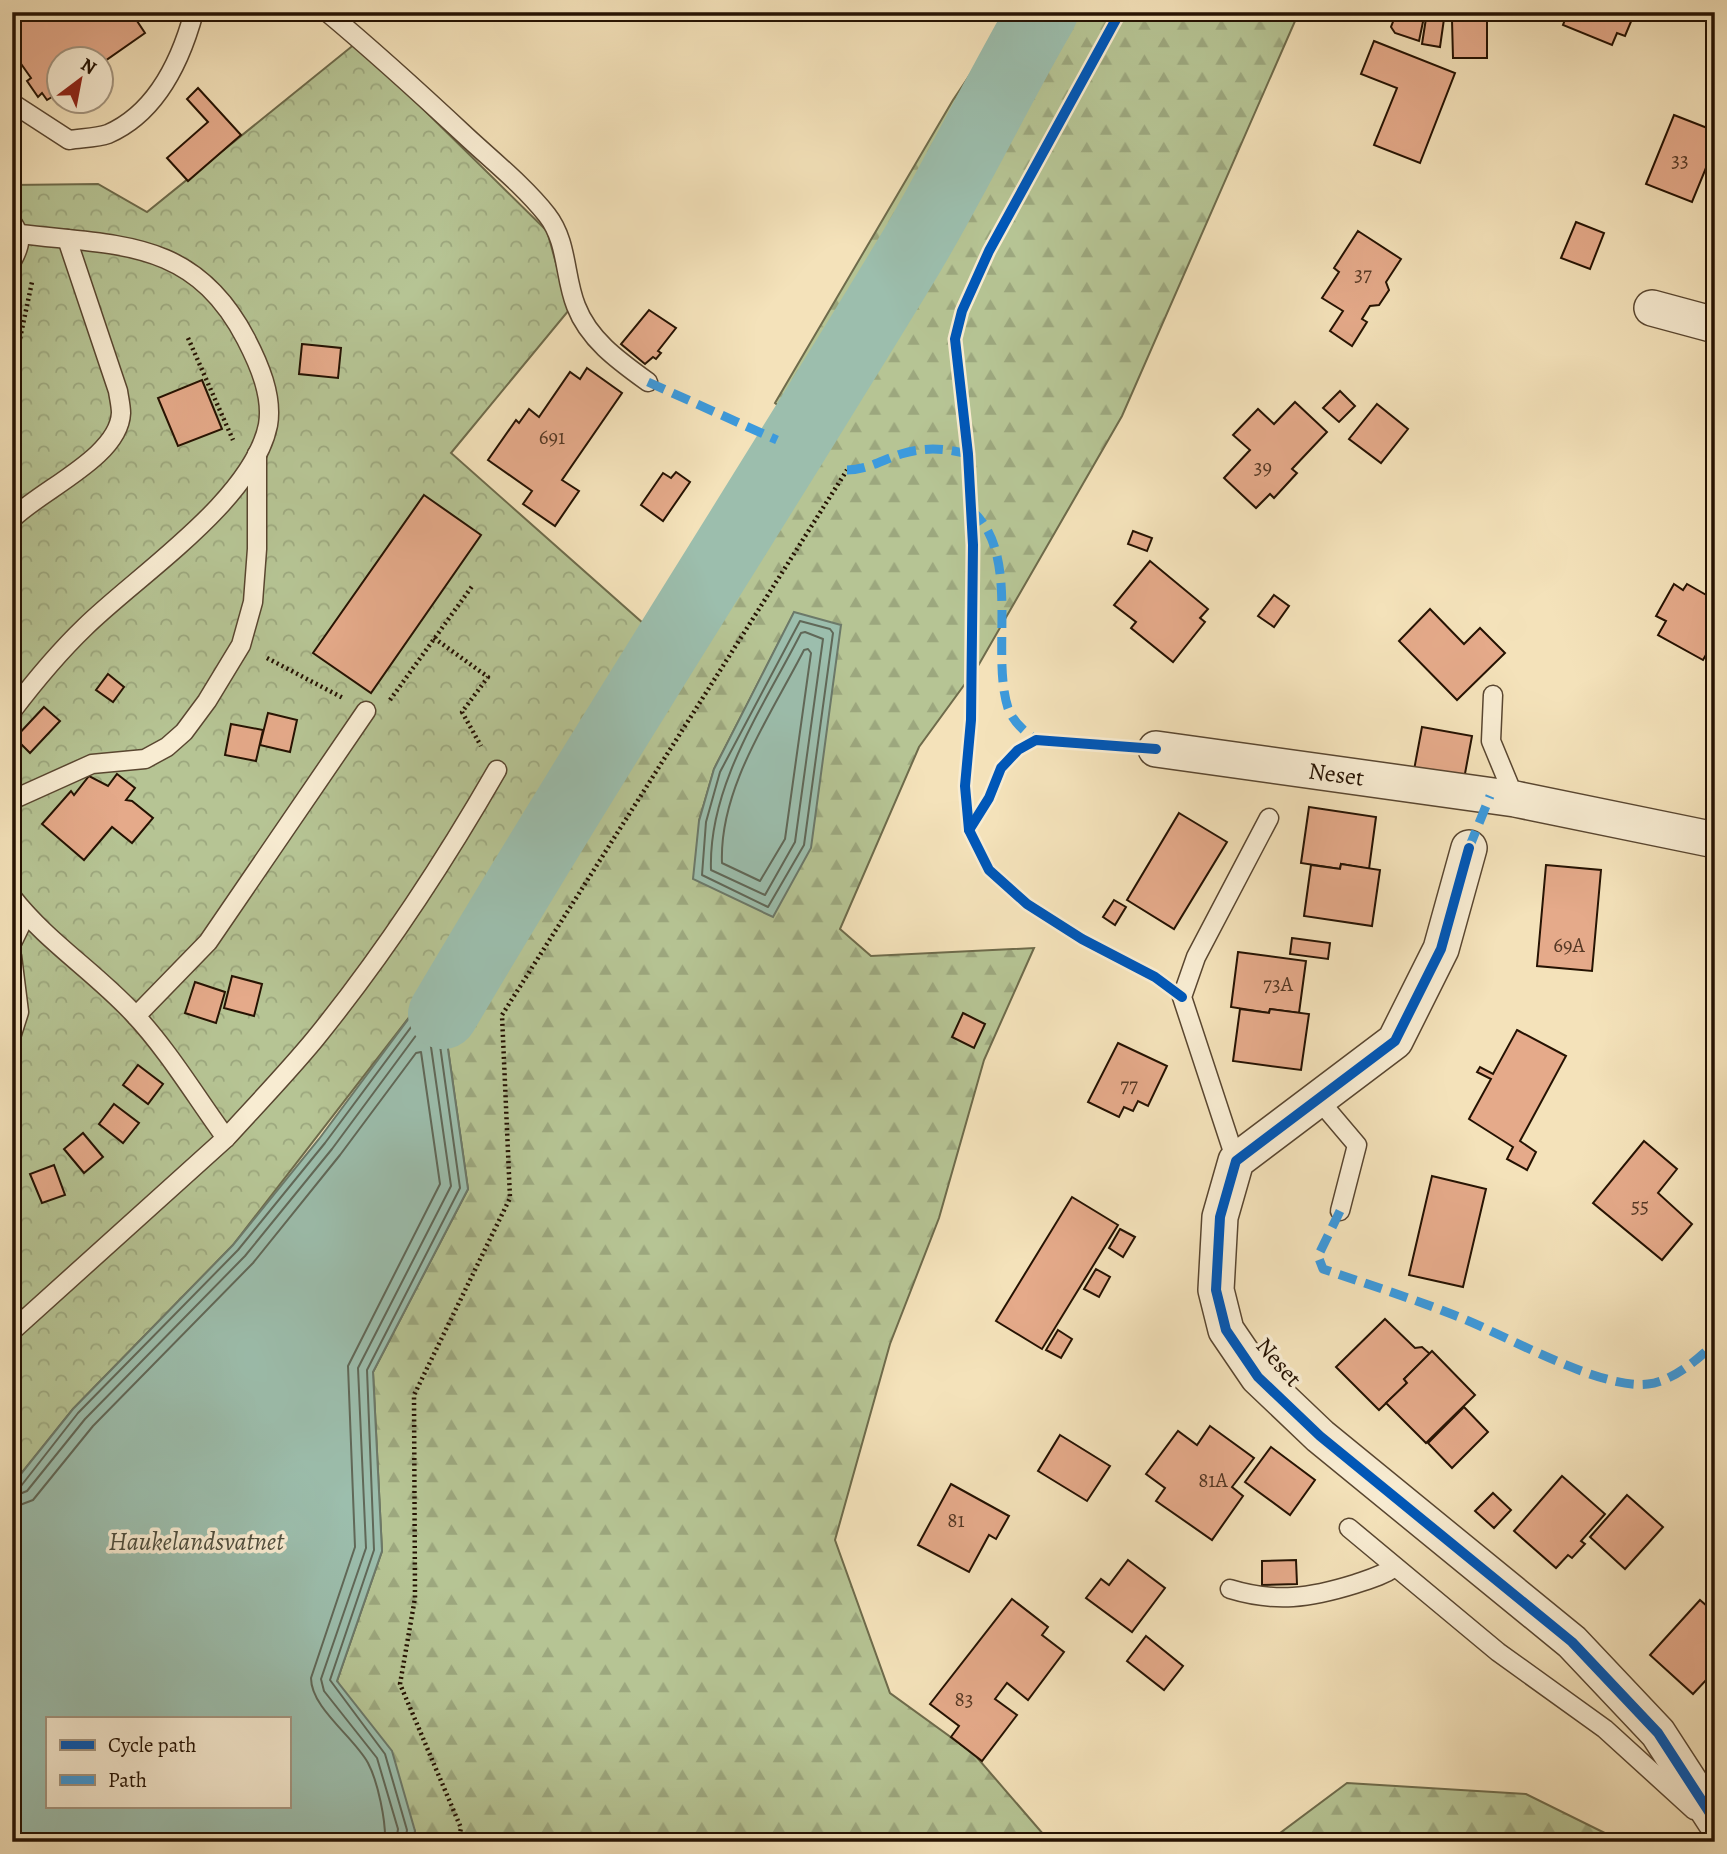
<svg xmlns="http://www.w3.org/2000/svg" width="1727" height="1854" font-family="Alegreya,serif">
<style>
.forest{fill:url(#forest-firs);stroke:#6e6b4b;stroke-width:2;fill-rule:evenodd}
.park{fill:url(#park-crowns);stroke:#6e6b4b;stroke-width:2}
.water{fill:#9cbead;stroke:#6c7969;stroke-width:2;fill-rule:evenodd}
.lines{fill:none;stroke-linecap:round;stroke-linejoin:round}
.shore{stroke:#606858;stroke-width:2}
.river{stroke:#9cbead;stroke-width:70}
.building{fill:#e5aa8a;stroke:#251202;stroke-width:2}
.lane-casing{stroke:#594630;stroke-width:21}
.street-casing{stroke:#594630;stroke-width:38}
.path{stroke:#251202;stroke-width:4.5;stroke-dasharray:2 3.5;stroke-linecap:butt}
.lane{stroke:#f8ecd2;stroke-width:18}
.street{stroke:#f8ecd2;stroke-width:35}
.quiet{stroke:#3c9add;stroke-width:9;stroke-dasharray:18 9;stroke-linecap:butt}
.cycleway-casing{stroke:#f8ecd2;stroke-width:15}
.cycleway{stroke:#0057b8;stroke-width:10}
.labels{text-anchor:middle;dominant-baseline:central;stroke-width:7;stroke-linejoin:round;paint-order:stroke}
.number-label{font-size:21px;fill:#553824}
.street-label{font-size:24px;fill:#251202;stroke:#f8ecd2}
.water-label{font-size:26px;font-style:italic;fill:#4f4e3e;stroke:#f8ecd2}
</style>
<defs>
<pattern id="forest-firs" width="22" height="20" patternUnits="userSpaceOnUse" patternTransform="scale(1.75)"><rect width="22" height="20" fill="#b6c494"/><path d="M5 1l3.5 6h-7zM16 11l3.5 6h-7z" fill="#9ca77e"/></pattern>
<pattern id="park-crowns" width="20" height="18" patternUnits="userSpaceOnUse" patternTransform="scale(1.75)"><rect width="20" height="18" fill="#b6c494"/><path d="M2 6a3 3 0 1 1 6 0M12 15a3 3 0 1 1 6 0" fill="none" stroke="#9ca77e"/></pattern>
</defs>
<rect width="100%" height="100%" fill="#f4e2ba"/>
<filter id="stains"><feTurbulence type="fractalNoise" baseFrequency=".00286" numOctaves="4"/><feColorMatrix values="0 0 0 0 .2 0 0 0 0 .09 0 0 0 0 .02 0 0 0 .5 -.17"/></filter>
<radialGradient id="worn" r=".72"><stop offset=".6" stop-color="#630" stop-opacity="0"/><stop offset="1" stop-color="#630" stop-opacity=".3"/></radialGradient>
<g class="forest">
<path d="M 1012,12 L 1299,12 L 1122,416 L 978,666 L 919,747 L 840,929 L 871,956 L 1034,948 L 984,1060 L 939,1218 L 890,1344 L 835,1540 L 890,1693 L 974,1754 L 1050,1842 L 411,1842 L 415,1831 L 337,1681 L 382,1551 L 373,1372 L 468,1189 L 443,1014 L 424,998 L 464,965 L 709,631 L 817,436 L 775,403 L 953,100 ZM 794,613 L 699,821 L 714,769 Z"/>
<polygon points="1347,1783 1526,1794 1623,1842 1268,1842"/>
</g>
<polygon class="park" points="356,43 547,231 569,310 451,453 653,632 424,998 233,1245 73,1409 12,1485 12,185 98,184 147,212"/>
<g class="water">
<polygon points="794,612 841,625 811,848 773,917 693,879 699,821 714,769"/>
<path d="M 424,998 L 443,1014 L 468,1189 L 373,1372 L 382,1551 L 337,1681 L 392,1751 L 415,1831 L 411,1842 L 12,1842 L 12,1485 L 73,1409 L 233,1245 L 319,1139 ZM 47,1719 L 289,1719 L 289,1807 L 47,1807 Z"/>
</g>
<g class="lines">
<g class="shore">
<polygon points="800,621 830,629 833,633 804,845 768,907 702,875 706,822 720,772"/>
<path d="M 805,632 L 823,639 L 795,842 L 765,895 L 711,870 C 708,785 764,706 801,633 Z"/>
<path d="M 808,649 L 811,653 L 785,839 L 760,881 L 722,863 C 719,788 771,715 804,650 Z"/>
<polyline points="12,1488 21,1486 78,1413 238,1250 325,1143 423,1011 427,1010 436,1017 460,1188 367,1370 374,1550 330,1680 385,1754 407,1830 405,1842"/>
<polyline points="12,1497 27,1491 85,1419 245,1256 332,1149 423,1026 428,1026 451,1186 358,1368 366,1548 321,1679 324,1691 377,1758 398,1829 396,1842"/>
<path d="M 12,1508 L 33,1500 L 93,1426 L 253,1263 L 340,1155 L 416,1053 L 421,1052 L 440,1184 L 348,1366 L 355,1547 L 311,1678 C 311,1708 354,1737 368,1763 C 378,1782 386,1821 385,1842"/>
</g>
<path class="river" d="M 443,1014 C 594,758 756,508 910,254 C 957,175 997,91 1043,12"/>
</g>
<g class="building">
<polygon points="12,12 131,12 145,33 102,63 102,60 60,60 60,92 47,100 42,93 38,97 27,81 31,78 12,51"/>
<polygon points="686,12 702,12 691,19"/>
<polygon points="1403,12 1424,17 1419,41 1395,33 1391,27 1396,14"/>
<polygon points="1427,12 1445,12 1440,47 1422,44"/>
<polygon points="1568,12 1635,12 1625,36 1617,33 1612,45 1563,25"/>
<polygon points="1452,20 1487,20 1487,58 1453,58"/>
<polygon points="1374,41 1455,73 1420,163 1374,145 1397,88 1361,74"/>
<polygon points="198,88 241,135 188,181 167,158 208,122 187,99"/>
<polygon points="1674,115 1715,131 1715,146 1692,202 1646,184"/>
<polygon points="1576,222 1604,233 1590,269 1561,258"/>
<polygon points="1358,231 1401,259 1386,282 1389,290 1379,305 1370,306 1362,319 1367,322 1352,346 1330,331 1343,311 1322,298 1339,272 1334,268"/>
<polygon points="649,310 676,328 658,351 661,353 656,359 653,357 645,364 621,344"/>
<polygon points="302,344 341,348 338,378 299,374"/>
<polygon points="587,368 622,393 562,480 579,491 555,526 523,504 532,491 488,460 516,420 519,423 529,409 539,417 570,372 580,379"/>
<polygon points="202,380 222,429 178,446 158,398"/>
<polygon points="1340,391 1355,406 1339,422 1323,408"/>
<polygon points="1295,402 1327,432 1292,469 1297,473 1274,498 1270,494 1256,508 1224,478 1250,450 1233,435 1258,409 1274,424"/>
<polygon points="1377,404 1408,429 1381,463 1349,439"/>
<polygon points="676,472 690,482 663,521 641,505 663,473 671,478"/>
<polygon points="424,495 481,535 371,693 313,653"/>
<polygon points="1133,531 1152,538 1147,551 1128,544"/>
<polygon points="1150,561 1208,609 1200,618 1205,622 1173,662 1131,628 1136,622 1114,605"/>
<polygon points="1674,584 1683,590 1687,584 1715,600 1715,639 1703,660 1658,635 1666,621 1656,616"/>
<polygon points="1274,595 1289,606 1274,627 1258,616"/>
<polygon points="1430,609 1464,644 1480,628 1505,653 1457,700 1399,641"/>
<polygon points="108,674 124,687 113,702 96,690"/>
<polygon points="44,707 60,721 30,753 15,738"/>
<polygon points="268,713 297,720 290,752 260,745"/>
<polygon points="231,724 263,730 256,761 225,755"/>
<polygon points="1422,727 1472,736 1464,779 1414,770"/>
<polygon points="117,774 135,788 126,800 132,801 153,818 132,843 112,827 84,860 42,824 71,791 74,795 89,776 108,786"/>
<polygon points="1309,807 1376,817 1369,869 1341,864 1340,869 1301,863"/>
<polygon points="1179,813 1227,842 1174,929 1127,900"/>
<polygon points="1341,864 1380,870 1372,926 1304,916 1311,865 1340,869"/>
<polygon points="1546,865 1601,870 1592,971 1537,966"/>
<polygon points="1114,900 1126,907 1115,925 1103,917"/>
<polygon points="1292,938 1330,943 1328,959 1290,954"/>
<polygon points="1238,952 1306,961 1299,1013 1270,1009 1269,1013 1231,1007"/>
<polygon points="232,976 262,984 254,1016 224,1008"/>
<polygon points="195,982 225,992 216,1023 185,1013"/>
<polygon points="1240,1009 1269,1013 1270,1009 1309,1014 1301,1070 1233,1061"/>
<polygon points="963,1013 985,1024 974,1048 952,1037"/>
<polygon points="1517,1030 1566,1056 1520,1141 1536,1152 1527,1170 1507,1159 1513,1147 1469,1119 1491,1079 1477,1072 1480,1067 1493,1074"/>
<polygon points="1118,1043 1167,1066 1148,1106 1138,1101 1133,1111 1124,1107 1119,1117 1088,1102"/>
<polygon points="138,1065 163,1084 148,1104 123,1085"/>
<polygon points="114,1104 139,1123 123,1143 99,1124"/>
<polygon points="83,1133 103,1157 84,1173 64,1149"/>
<polygon points="1644,1141 1677,1169 1658,1193 1692,1224 1662,1260 1593,1203"/>
<polygon points="54,1165 65,1195 42,1203 30,1174"/>
<polygon points="1432,1176 1486,1189 1463,1287 1409,1275"/>
<polygon points="1072,1197 1118,1225 1042,1349 996,1321"/>
<polygon points="1120,1229 1135,1237 1123,1257 1109,1248"/>
<polygon points="1096,1269 1110,1277 1099,1297 1084,1289"/>
<polygon points="1385,1319 1415,1348 1422,1347 1430,1354 1404,1379 1407,1383 1379,1410 1336,1367"/>
<polygon points="1058,1330 1072,1339 1061,1358 1046,1350"/>
<polygon points="1432,1351 1475,1395 1426,1443 1386,1403 1407,1383 1404,1379"/>
<polygon points="1464,1407 1488,1432 1452,1468 1428,1443"/>
<polygon points="1210,1426 1254,1458 1232,1487 1243,1496 1212,1540 1156,1501 1165,1488 1146,1474 1178,1431 1197,1445"/>
<polygon points="1060,1435 1110,1466 1087,1501 1038,1471"/>
<polygon points="1271,1447 1315,1480 1290,1515 1245,1482"/>
<polygon points="1562,1476 1605,1514 1581,1541 1585,1544 1572,1558 1568,1555 1556,1568 1514,1531"/>
<polygon points="951,1484 1009,1516 996,1539 989,1535 969,1572 918,1545"/>
<polygon points="1493,1493 1511,1510 1494,1528 1475,1511"/>
<polygon points="1627,1495 1663,1527 1625,1569 1590,1537"/>
<polygon points="1128,1560 1165,1588 1132,1632 1086,1598 1101,1579 1109,1585"/>
<polygon points="1296,1560 1297,1584 1262,1585 1262,1561"/>
<polygon points="1012,1599 1048,1627 1042,1635 1064,1652 1028,1700 1007,1683 995,1699 1017,1715 982,1761 951,1737 959,1726 930,1704"/>
<polygon points="1700,1600 1715,1613 1715,1676 1708,1683 1706,1680 1693,1694 1650,1655"/>
<polygon points="1146,1636 1183,1666 1164,1690 1127,1661"/>
</g>
<g class="lines">
<defs>
<g id="lane">
<path d="M 327,12 C 375,52 421,94 467,137 C 494,162 524,186 547,215 C 568,242 564,276 576,306 C 589,340 619,361 648,382"/>
<path d="M 12,103 L 69,140 C 81,138 97,138 108,134 C 156,113 181,60 194,12"/>
<path d="M 12,222 C 22,237 21,245 12,261"/>
<path d="M 12,519 C 42,489 119,457 121,413 C 121,406 119,398 118,391 L 67,239"/>
<polyline points="1493,695 1491,741 1515,799"/>
<path d="M 12,711 C 34,682 59,652 85,627 C 138,575 253,500 268,425 C 273,396 259,364 246,339 C 194,239 119,246 20,234"/>
<polyline points="12,800 92,764 145,759 167,747 184,732 207,701 241,645 253,602 257,549 257,454"/>
<path d="M 12,897 C 46,941 95,972 133,1013 C 168,1050 196,1097 226,1138 C 256,1105 287,1073 315,1039 C 384,954 443,864 497,770"/>
<polyline points="12,943 26,914"/>
<polyline points="12,956 19,1012 12,1034"/>
<polyline points="136,1016 208,942 366,711"/>
<polyline points="1318,1099 1357,1145 1340,1211"/>
<polyline points="1236,1161 1182,997 1196,957 1269,818"/>
<polyline points="12,1331 226,1138"/>
<polyline points="1349,1528 1498,1652 1605,1729 1694,1810"/>
<path d="M 1230,1589 C 1276,1603 1310,1598 1355,1584 C 1370,1579 1382,1576 1395,1567"/>
</g>
<g id="street">
<polyline points="1652,308 1715,325"/>
<path id="s1" d="M 1156,749 L 1515,799 L 1715,840"/>
<polyline points="1469,848 1441,949 1395,1041 1236,1161 1220,1217 1216,1290 1226,1330 1258,1377 1320,1436 1572,1642 1658,1733 1715,1821"/>
</g>
</defs>
<use href="#lane" class="lane-casing"/>
<use href="#street" class="street-casing"/>
<g class="path">
<polyline points="188,338 233,440"/>
<polyline points="12,376 32,282"/>
<polyline points="434,638 488,677 462,712 481,746"/>
<polyline points="267,658 343,698"/>
<polyline points="390,700 473,585"/>
<polyline points="458,1842 461,1828 400,1684 415,1598 414,1395 510,1198 502,1015 847,470"/>
</g>
<use href="#lane" class="lane"/>
<use href="#street" class="street"/>
<g class="quiet">
<polyline points="648,382 777,440"/>
<path d="M 847,470 C 867,470 882,460 901,454 C 924,447 944,448 968,454"/>
<path d="M 971,510 C 1022,553 990,652 1008,708 C 1013,722 1024,731 1036,740"/>
<polyline points="1469,848 1490,796"/>
<path d="M 1340,1211 L 1318,1256 L 1323,1269 C 1367,1284 1411,1298 1454,1315 C 1502,1333 1599,1390 1648,1384 C 1673,1381 1697,1360 1715,1343"/>
</g>
<defs>
<g id="cycleway">
<polyline points="1120,12 989,251 962,311 955,339 968,454 973,545 971,720 965,786 969,830 989,870 1027,904 1082,939 1155,977 1182,997"/>
<polyline points="969,830 989,798 1001,768 1018,750 1036,740 1156,749"/>
<polyline points="1469,848 1441,949 1395,1041 1236,1161 1220,1217 1216,1290 1226,1330 1258,1377 1320,1436 1572,1642 1658,1733 1715,1821"/>
</g>
</defs>
<use href="#cycleway" class="cycleway-casing"/>
<use href="#cycleway" class="cycleway"/>
</g>
<g class="labels">
<g class="number-label">
<text x="1680" y="160">33</text>
<text x="1363" y="274">37</text>
<text x="552" y="437">691</text>
<text x="1263" y="467">39</text>
<text x="1569" y="945">69A</text>
<text x="1278" y="984">73A</text>
<text x="1129" y="1085">77</text>
<text x="1640" y="1206">55</text>
<text x="1213" y="1480">81A</text>
<text x="956" y="1520">81</text>
<text x="964" y="1699">83</text>
</g>
<g class="street-label">
<text stroke="none"><textPath href="#s1" startOffset="182">Neset</textPath></text>
<text transform="translate(1279 1362) rotate(49)">Neset</text>
</g>
<g class="water-label">
<text x="196" y="1541">Haukelandsvatnet</text>
</g>
</g>
<rect width="1727" height="1854" fill="none" stroke="#f4e2ba" stroke-width="42"/>
<rect x="14" y="14" width="1699" height="1826" fill="none" stroke="#251202" stroke-width="3.5"/>
<rect x="21" y="21" width="1685" height="1812" fill="none" stroke="#251202" stroke-width="2"/>
<rect x="46" y="1717" width="245" height="91" fill="#f8ecd2" stroke="#a4957f" stroke-width="2"/>
<rect x="60" y="1740" width="35" height="10" fill="#0057b8" stroke="#a4957f" stroke-width="2"/>
<text x="108" y="1752" font-size="21" fill="#251202">Cycle path</text>
<rect x="60" y="1775" width="35" height="10" fill="#3c9add" stroke="#a4957f" stroke-width="2"/>
<text x="108" y="1787" font-size="21" fill="#251202">Path</text>
<g transform="translate(80 80) rotate(32)"><circle r="33" fill="#f8ecd2" stroke="#a4957f" stroke-width="2"/>
<path d="M0-5L12 26L0 18L-12 26Z" fill="#8f2418"/>
<text y="-10" font-size="19" font-weight="bold" text-anchor="middle" fill="#251202">N</text>
</g>
<rect width="100%" height="100%" filter="url(#stains)"/>
<rect width="100%" height="100%" fill="url(#worn)"/>
</svg>
